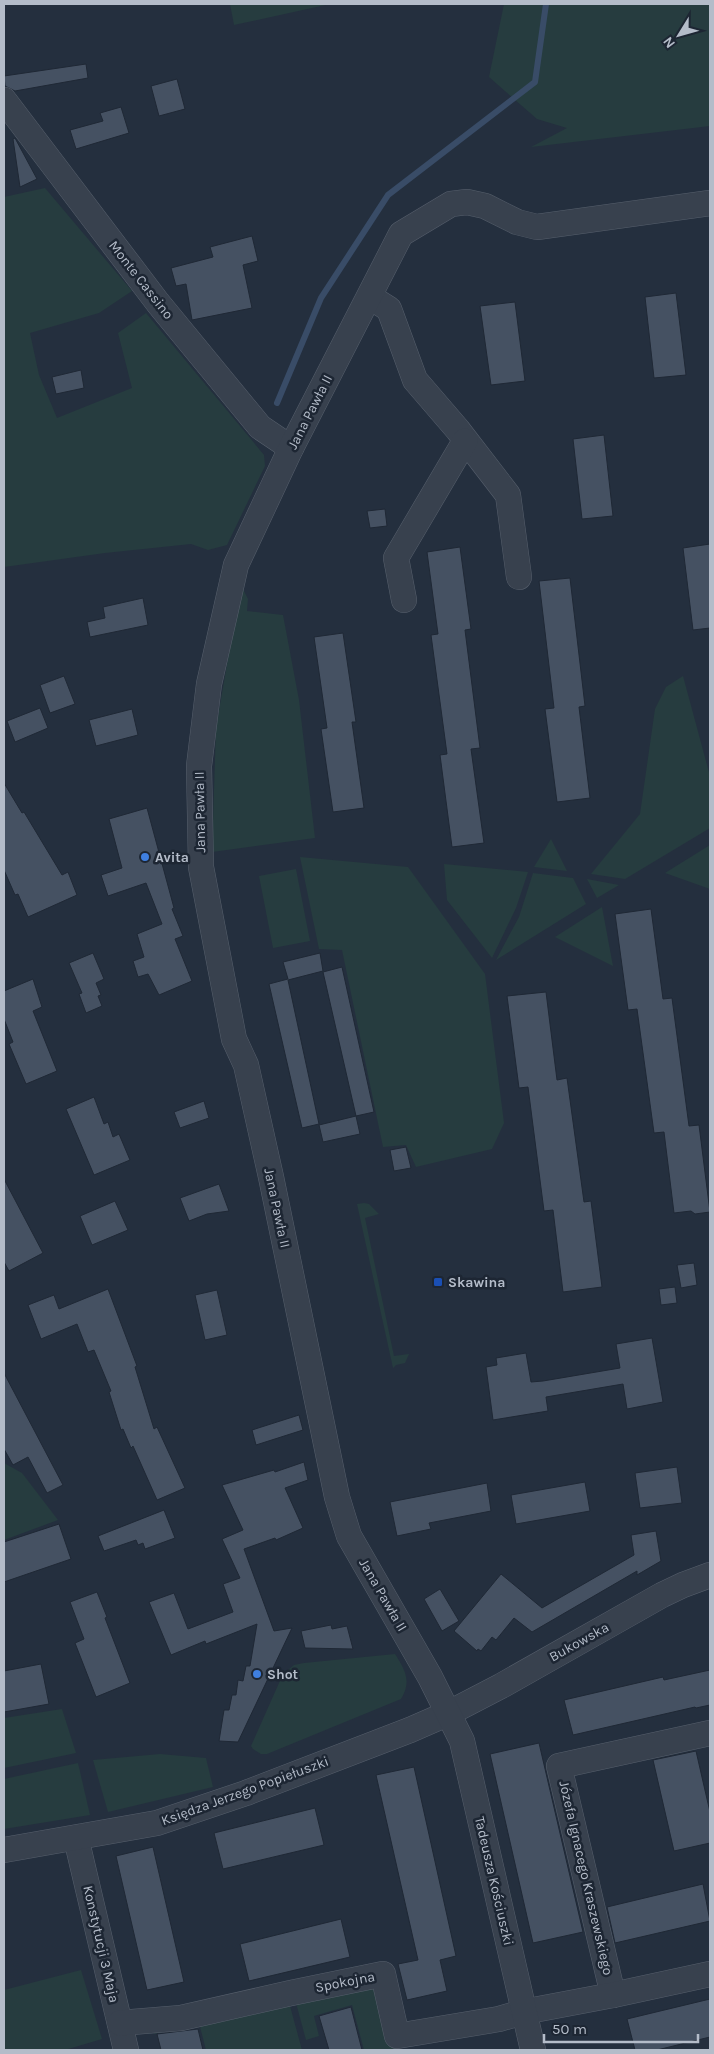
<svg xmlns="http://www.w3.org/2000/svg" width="714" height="2054" font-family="Karla,sans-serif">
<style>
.green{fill:#263c3f}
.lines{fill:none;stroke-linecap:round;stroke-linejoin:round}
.stream{stroke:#394c67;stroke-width:6}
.building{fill:#455162;stroke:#1f2835}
.minor-casing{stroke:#565f6c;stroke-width:26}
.minor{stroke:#38414e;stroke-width:25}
.shop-dot{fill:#3f7fe0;stroke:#1d2633;stroke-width:2}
.transit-dot{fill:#1a4fb4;stroke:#1d2633;stroke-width:2}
.labels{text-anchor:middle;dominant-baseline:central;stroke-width:5;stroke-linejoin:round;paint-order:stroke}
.street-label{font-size:14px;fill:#b4bcc9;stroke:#1d2633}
.poi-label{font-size:14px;font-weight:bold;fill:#b4bcc9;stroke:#1d2633;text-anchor:start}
</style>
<rect width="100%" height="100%" fill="#242f3e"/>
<g class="green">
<polygon points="230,4 330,4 234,25"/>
<polygon points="504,4 710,4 710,126 531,147 567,128 537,119 489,77"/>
<polygon points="45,188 132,291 99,313 30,333 39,375 57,418 132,388 118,333 146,313 264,455 265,466 227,545 208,550 191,544 105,553 4,567 4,197"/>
<polygon points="243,589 248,599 247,611 283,615 299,700 315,838 212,852 216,728 235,618"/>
<polygon points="683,676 710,776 710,828 625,879 591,874 640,814 655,709 666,687"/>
<polygon points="551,839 567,871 534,867"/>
<polygon points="710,845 710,889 665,873"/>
<polygon points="300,857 408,867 485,974 504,1123 492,1149 416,1167 406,1145 383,1147 342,950 319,949"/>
<polygon points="444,864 528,872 516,908 492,958 447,900"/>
<polygon points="296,869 310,941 273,948 259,876"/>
<polygon points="533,873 573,878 586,904 496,960 519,917"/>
<polygon points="587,879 619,885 597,898"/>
<polygon points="602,907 613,966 555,937"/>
<polygon points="364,1203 369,1204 379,1214 365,1218 394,1356 409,1354 405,1363 396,1365 393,1368 357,1204"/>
<polygon points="4,1463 22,1473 58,1520 4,1540"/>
<path d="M 395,1654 C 405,1670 412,1681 401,1699 L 267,1754 L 261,1754 L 253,1749 L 251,1746 L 283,1674 L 294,1665 L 304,1663 Z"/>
<polygon points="62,1709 76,1753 4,1768 4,1718"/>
<polygon points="160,1754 206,1758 213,1787 108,1812 93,1760"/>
<polygon points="78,1763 90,1815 4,1829 4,1779"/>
<polygon points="81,1970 102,2039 65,2050 4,2050 4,1990"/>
<polygon points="378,1970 397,2050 364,2050 352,2005 314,2016 319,2036 306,2040 292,1988"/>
<polygon points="215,2006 219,2022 290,2006 302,2050 206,2050 199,2023 154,2034 152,2027 161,2018"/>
</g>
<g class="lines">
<polyline class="stream" points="277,403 321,298 388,195 535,82 546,4"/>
</g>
<g class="building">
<polygon points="86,64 88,78 15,91 5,86 4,76"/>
<polygon points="177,79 185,109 159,116 151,86"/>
<polygon points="121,107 129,133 76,149 70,130 103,121 100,113"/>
<polygon points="15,138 37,179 20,187 13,139"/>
<polygon points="252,236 258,261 243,265 252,308 192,320 186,284 176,286 171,268 213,257 210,247"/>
<polygon points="676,293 686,375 654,378 645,297"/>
<polygon points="515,302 525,381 491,385 480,306"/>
<polygon points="81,370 84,388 56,394 52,377"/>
<polygon points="604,435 613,516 582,519 573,439"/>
<polygon points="385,509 387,526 370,528 367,511"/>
<polygon points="710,544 710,628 693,630 683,548"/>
<polygon points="460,547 471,629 465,630 480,748 471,749 484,843 452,847 440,755 447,754 431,635 438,634 427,552"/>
<polygon points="570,578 585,706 579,707 590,798 557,802 545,709 554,708 539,581"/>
<polygon points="143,598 148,625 90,637 87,622 105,618 103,607"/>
<polygon points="343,633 356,722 352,722 364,808 333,812 321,729 327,728 314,637"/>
<polygon points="64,676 75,704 50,713 40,685"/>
<polygon points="40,708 48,728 15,742 7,721"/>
<polygon points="132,709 138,735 96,746 89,720"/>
<polygon points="4,783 22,813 24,812 62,875 68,872 77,895 28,917 18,894 15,895 4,870"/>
<polygon points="147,808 174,908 172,909 183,936 175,939 192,981 159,995 148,974 138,977 133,961 144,957 137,934 162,924 146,883 108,896 101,875 122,868 109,819"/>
<polygon points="651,909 663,999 672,998 689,1126 699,1125 710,1212 695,1214 691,1211 674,1213 664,1132 654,1133 637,1009 628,1010 615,914"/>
<polygon points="93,953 104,979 96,983 101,995 98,996 102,1006 86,1013 79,994 82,993 69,963"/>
<polygon points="320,953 323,971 288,980 319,1124 302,1128 269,984 288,979 283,962"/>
<polygon points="342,967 374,1112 356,1116 323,972"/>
<polygon points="33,979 42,1007 33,1011 57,1071 26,1084 9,1044 13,1042 4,1019 4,991"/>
<polygon points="546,992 557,1080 567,1078 584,1202 591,1201 602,1287 563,1292 553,1210 544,1211 528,1087 519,1088 507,996"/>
<polygon points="94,1097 104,1124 108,1122 113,1137 119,1134 130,1160 94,1175 66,1109"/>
<polygon points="204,1101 209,1118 180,1128 174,1112"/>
<polygon points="356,1116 360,1134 323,1142 319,1125"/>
<polygon points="406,1147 411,1168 394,1171 390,1150"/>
<polygon points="4,1179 43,1253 9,1271 4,1262"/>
<polygon points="219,1184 229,1211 207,1214 189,1221 180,1198"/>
<polygon points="115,1201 128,1230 92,1245 80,1216"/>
<polygon points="694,1263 697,1285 681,1288 677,1265"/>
<polygon points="675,1287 677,1303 661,1305 659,1289"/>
<polygon points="108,1289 137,1366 135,1367 154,1429 157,1427 185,1488 157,1500 133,1446 131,1448 123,1429 121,1430 109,1392 111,1391 94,1350 88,1352 77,1324 41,1339 28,1305 54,1295 59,1309"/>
<polygon points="217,1290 227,1335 205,1340 195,1295"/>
<polygon points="652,1338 663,1402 627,1409 623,1384 546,1397 548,1411 493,1420 486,1367 497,1365 496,1358 526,1353 531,1382 543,1381 620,1368 616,1344"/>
<polygon points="4,1373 63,1485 47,1493 28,1457 13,1465 4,1449"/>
<polygon points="299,1415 303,1430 256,1445 252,1430"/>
<polygon points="304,1462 308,1480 285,1488 303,1528 276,1540 275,1538 244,1549 274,1631 292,1628 238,1742 219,1741 224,1710 229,1710 232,1695 236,1695 238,1680 243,1681 246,1666 250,1666 257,1624 206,1644 205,1641 171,1655 149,1602 174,1593 188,1629 233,1612 223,1584 240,1578 222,1539 243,1530 222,1485 274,1470 275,1472"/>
<polygon points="677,1467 682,1503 640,1508 635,1473"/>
<polygon points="585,1482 590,1511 516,1524 511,1495"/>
<polygon points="487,1483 491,1511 429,1523 431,1529 397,1536 390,1502"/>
<polygon points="164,1510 175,1538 145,1549 143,1543 138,1545 136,1540 104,1551 98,1536"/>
<polygon points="59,1524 71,1559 4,1582 4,1542"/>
<polygon points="656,1531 661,1561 637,1575 637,1571 532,1632 514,1618 496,1640 492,1637 481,1651 478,1649 477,1651 454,1631 501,1574 542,1608 634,1555 631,1535"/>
<polygon points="440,1589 459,1621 442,1631 424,1599"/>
<polygon points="97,1592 107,1617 105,1618 130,1683 96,1697 75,1643 84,1639 70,1602"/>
<polygon points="331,1625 332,1629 347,1626 353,1649 305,1648 301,1631"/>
<polygon points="41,1664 49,1704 4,1712 4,1671"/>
<polygon points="710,1670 710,1705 696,1708 695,1707 573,1735 564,1700 663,1677 664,1680"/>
<polygon points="539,1743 583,1932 533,1943 490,1754"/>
<polygon points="696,1751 710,1812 710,1843 674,1851 653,1760"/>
<polygon points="414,1767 456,1956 440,1960 447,1991 407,2000 398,1964 418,1960 376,1775"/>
<polygon points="315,1808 324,1845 223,1869 214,1833"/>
<polygon points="153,1847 184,1982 147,1990 116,1856"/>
<polygon points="703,1884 710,1921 615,1943 607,1907"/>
<polygon points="341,1919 350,1957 249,1981 240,1944"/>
<polygon points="710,1999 710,2037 657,2050 635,2050 627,2019"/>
<polygon points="351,2007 362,2050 329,2050 319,2016"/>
<polygon points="198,2029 203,2050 161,2050 157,2034"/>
</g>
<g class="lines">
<defs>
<g id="minor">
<polyline points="4,100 158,303 260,427 291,448"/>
<polyline points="370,297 389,309 415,380 458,430 508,495 519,577"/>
<polyline points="404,600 396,558 465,441"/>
<polyline points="76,1838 126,2050"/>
<polyline points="4,1850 157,1823 246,1793 410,1730 449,1713 501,1686 662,1595 683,1585 710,1575"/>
<polyline points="613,1995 559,1766 710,1733"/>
<polyline points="120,2023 181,2018 291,1993 383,1974 397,2036 499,2019 523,2012 613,1995 710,1974"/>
<polyline points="533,2050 462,1741 430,1677 349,1536 337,1497 271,1177 246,1065 234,1039 201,867 199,766 209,684 236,565 291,448 401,234 451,204 467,202 485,206 517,222 537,227 710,203"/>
</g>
</defs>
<use href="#minor" class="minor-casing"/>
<use href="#minor" class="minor"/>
</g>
<g class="shop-dot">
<circle cx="145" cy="857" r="5"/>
<circle cx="257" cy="1674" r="5"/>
</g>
<rect class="transit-dot" x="433" y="1277" width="10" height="10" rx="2.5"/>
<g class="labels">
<g class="street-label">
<text transform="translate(141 280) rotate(52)">Monte Cassino</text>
<text transform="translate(310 412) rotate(-63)">Jana Pawła II</text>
<text transform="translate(200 812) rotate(-91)">Jana Pawła II</text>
<text transform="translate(277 1208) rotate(78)">Jana Pawła II</text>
<text transform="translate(383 1595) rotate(60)">Jana Pawła II</text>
<text transform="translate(579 1642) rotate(-29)">Bukowska</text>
<text transform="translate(245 1791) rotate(-20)">Księdza Jerzego Popiełuszki</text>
<text transform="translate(586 1878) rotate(77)">Józefa Ignacego Kraszewskiego</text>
<text transform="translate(494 1881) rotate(77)">Tadeusza Kościuszki</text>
<text transform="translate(101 1944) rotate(77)">Konstytucji 3 Maja</text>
<text transform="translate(345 1982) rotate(-11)">Spokojna</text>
</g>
<g class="poi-label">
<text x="155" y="857">Avita</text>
<text x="448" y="1282">Skawina</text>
<text x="267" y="1674">Shot</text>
</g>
</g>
<rect width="714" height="2054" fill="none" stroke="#b4bcc9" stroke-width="10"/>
<g transform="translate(679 35) rotate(233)" stroke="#1d2633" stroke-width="4" paint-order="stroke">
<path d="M0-4L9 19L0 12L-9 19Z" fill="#b4bcc9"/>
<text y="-8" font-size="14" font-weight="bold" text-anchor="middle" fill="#b4bcc9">N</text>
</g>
<path d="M544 2034v8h154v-8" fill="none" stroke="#b4bcc9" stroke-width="2.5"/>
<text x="552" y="2034" font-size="15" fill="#b4bcc9" stroke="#1d2633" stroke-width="4" paint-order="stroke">50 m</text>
</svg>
